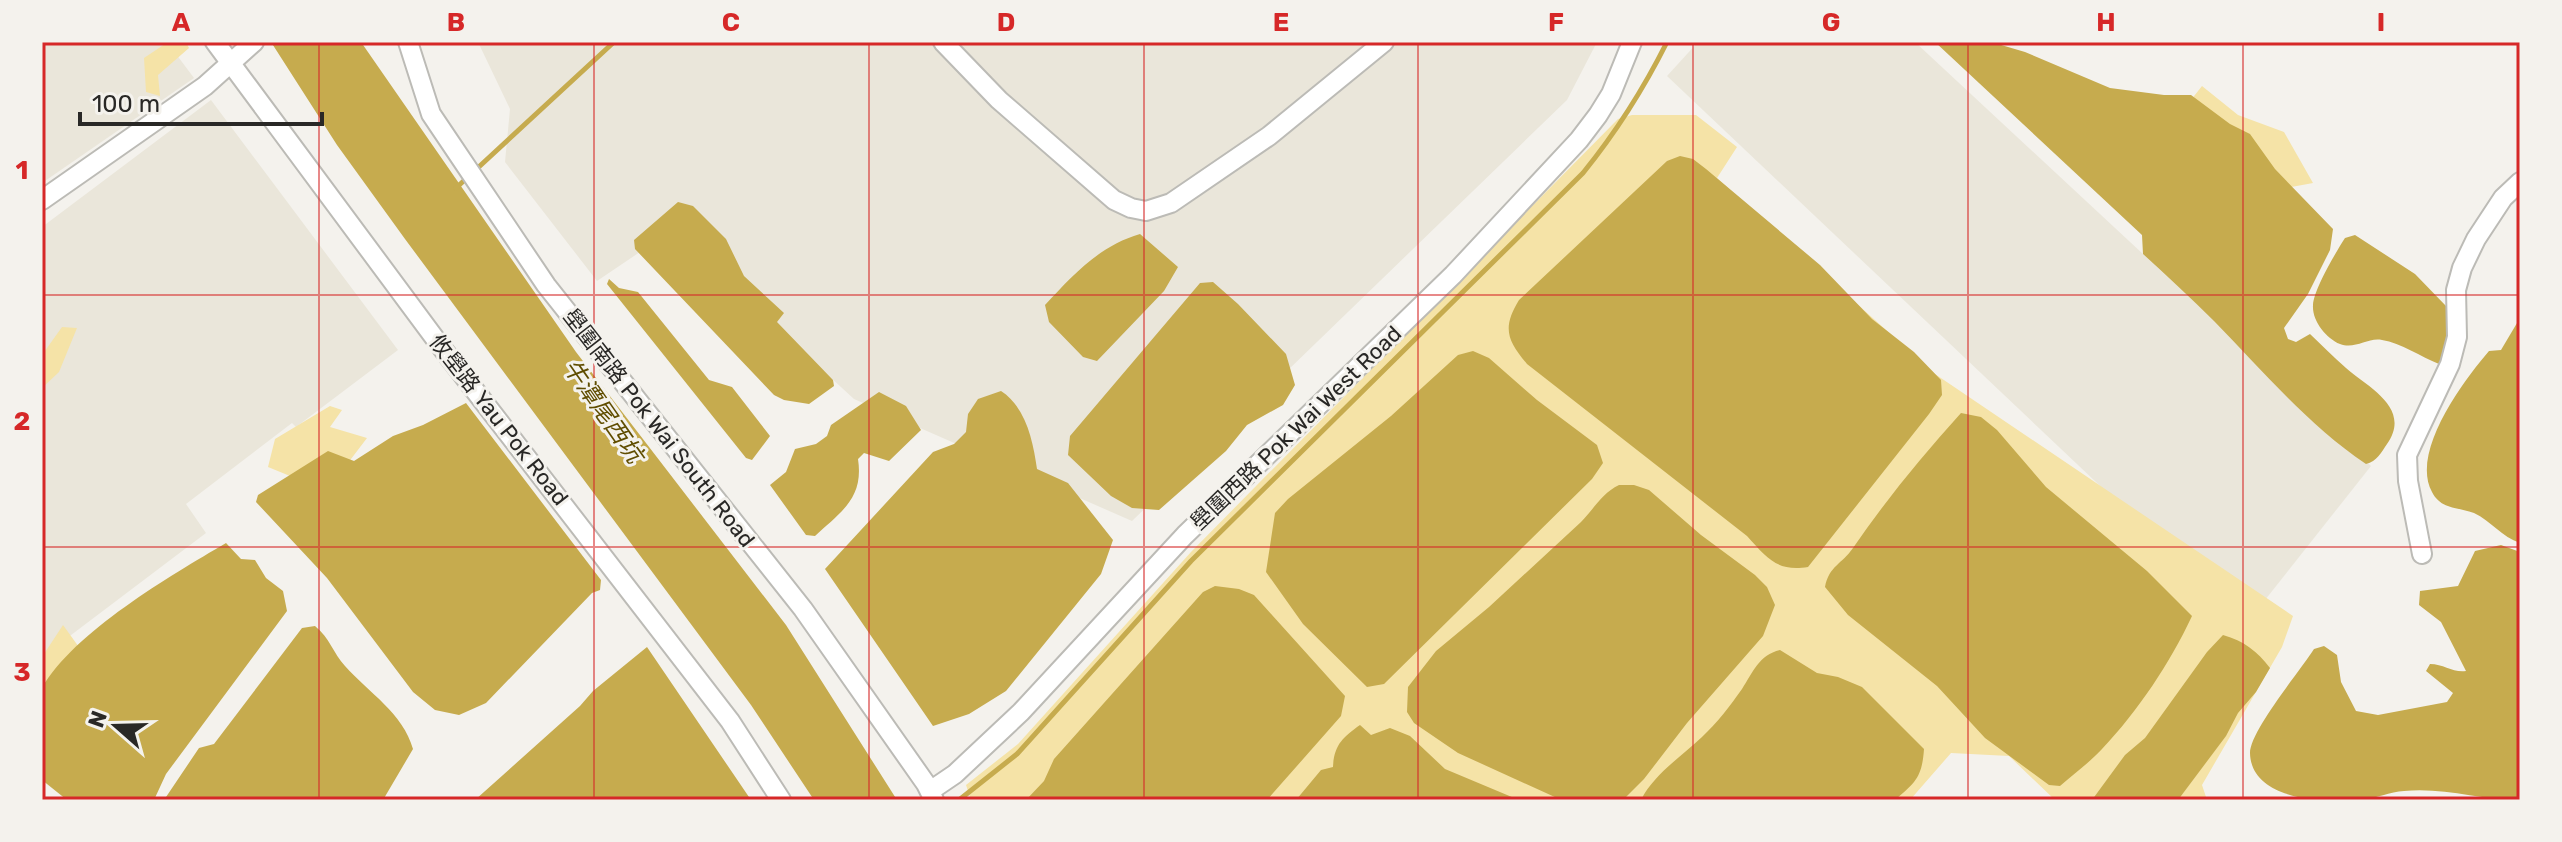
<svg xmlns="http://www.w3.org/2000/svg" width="2562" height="842" font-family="Rubik,'Noto Sans TC',sans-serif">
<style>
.built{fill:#eae6da}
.green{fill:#f5e3a7}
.water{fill:#c6ab4e}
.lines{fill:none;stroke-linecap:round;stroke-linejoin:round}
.stream{stroke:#c6ab4e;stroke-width:5}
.minor-casing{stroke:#bcbbb6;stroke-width:22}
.minor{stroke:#fff;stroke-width:18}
.grid{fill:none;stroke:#d62828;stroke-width:2;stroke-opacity:0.55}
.labels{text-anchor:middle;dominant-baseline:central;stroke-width:6;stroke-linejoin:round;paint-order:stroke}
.street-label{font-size:22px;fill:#292826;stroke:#f4f2ed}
.water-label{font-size:24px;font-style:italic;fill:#604d00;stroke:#f4f2ed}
.neatline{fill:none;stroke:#d62828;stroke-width:3}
.grid-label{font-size:26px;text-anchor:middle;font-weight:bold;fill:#d62828}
</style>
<rect width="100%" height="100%" fill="#f4f2ed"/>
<g class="built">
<polygon points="42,42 167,42 194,78 42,183"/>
<polygon points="478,42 1597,42 1567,100 1132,521 854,399 671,231 597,281 505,162 510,109"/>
<polygon points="1698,42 1915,42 2371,466 2246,624 1667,76"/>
<polygon points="211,100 398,350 296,427 292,423 186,504 206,533 42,657 42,227"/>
</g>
<g class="green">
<polygon points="168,42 186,42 189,48 158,75 160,96 146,92 144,58"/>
<polygon points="2202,86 2238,115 2284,132 2313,183 2276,190 2183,110"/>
<polygon points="1632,115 1696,115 1737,147 1717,178 1935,374 2293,616 2282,647 2202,785 2207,800 2055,800 2009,756 1951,753 1910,800 971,800 966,785 1018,744 1191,552 1618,119"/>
<polygon points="62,327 77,328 59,372 42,388 42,355"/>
<polygon points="330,406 342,410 330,427 367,438 338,476 312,485 268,467 275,439"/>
<polygon points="63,625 81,650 42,689 42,657"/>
</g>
<g class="water">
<polygon points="271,42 361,42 576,352 786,625 897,800 814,800 751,705 405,239 337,145"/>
<path d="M 1935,42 L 1991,42 L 2025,52 L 2110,88 L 2164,95 L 2191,95 L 2230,124 L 2250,134 L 2275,169 L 2333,229 L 2330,250 L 2308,294 L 2284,328 L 2288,339 L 2296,342 L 2310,334 C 2322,345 2333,357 2346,368 C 2369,388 2412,408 2387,444 C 2381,453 2377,461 2366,464 C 2308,425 2263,371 2214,321 C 2191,298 2167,276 2143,254 L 2142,235 Z"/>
<path d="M 1680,156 L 1693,159 L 1706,169 L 1820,265 L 1872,319 L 1914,352 L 1941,380 L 1942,395 L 1929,414 L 1808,567 C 1777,572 1767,558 1747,536 L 1527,364 C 1507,340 1502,328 1519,300 L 1667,161 Z"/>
<polygon points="678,202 693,206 726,239 744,276 784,313 777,322 833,380 834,386 809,404 784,400 774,395 635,249 634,240"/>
<path d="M 1140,234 L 1178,267 L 1164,291 L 1097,361 L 1083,357 L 1049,322 L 1045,305 C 1073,275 1099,246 1140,234 Z"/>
<path d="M 2355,235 L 2415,274 L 2446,306 L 2460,328 L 2446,356 L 2439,364 C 2421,357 2401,343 2382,340 C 2368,337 2355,350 2340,344 C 2326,338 2312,321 2313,305 C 2314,289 2336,252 2345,238 Z"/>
<polygon points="609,279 619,288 638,292 709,380 732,387 770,436 752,460 746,458 607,284"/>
<polygon points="1213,282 1238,304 1286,354 1295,385 1283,405 1247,425 1226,451 1159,510 1132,508 1111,496 1068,455 1070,436 1200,283"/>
<path d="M 2520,318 L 2520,543 C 2502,537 2491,521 2474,513 C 2459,507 2441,510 2432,492 C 2410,452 2464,380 2489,351 L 2501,350 Z"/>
<polygon points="1473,351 1489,358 1537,400 1597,445 1603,463 1592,479 1384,684 1367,687 1303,624 1266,572 1275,513 1288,499 1391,416 1458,355"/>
<path d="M 1001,391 C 1026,407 1033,441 1037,469 L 1068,483 L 1113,540 L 1101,574 L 1006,691 L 969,714 L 933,726 L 825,569 L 933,452 L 954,444 L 966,432 L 968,414 L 978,399 Z"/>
<path d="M 879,392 L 906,406 L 921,430 L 889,461 L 864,453 L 858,459 C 864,498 841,512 815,536 L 806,535 L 770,485 L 786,472 L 795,449 L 816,444 L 827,436 L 831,425 Z"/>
<polygon points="466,403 601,580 600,590 592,593 486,703 459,715 435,710 413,692 327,578 256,502 258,495 328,451 354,461 393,436 423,425"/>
<path d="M 1961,413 L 1981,417 L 1997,430 L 2046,487 L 2147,571 L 2192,616 C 2170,663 2138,711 2102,749 C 2090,762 2074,774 2060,786 L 2049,785 L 1985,738 L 1937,686 L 1848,615 L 1825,587 C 1829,566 1842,564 1853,548 C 1886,500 1922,456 1961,413 Z"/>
<path d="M 1619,485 L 1634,485 L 1649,490 L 1701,535 L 1755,575 L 1767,587 L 1775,605 L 1763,636 L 1687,723 L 1644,779 L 1624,799 L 1557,798 L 1458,753 L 1414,723 L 1407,712 L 1408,687 L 1436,651 L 1489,607 L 1581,522 C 1594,509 1602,493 1619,485 Z"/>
<path d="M 226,543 L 241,559 L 255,560 L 266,578 L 283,591 L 287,611 L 166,774 L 154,800 L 67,800 L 42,780 L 42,688 C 74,632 170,576 226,543 Z"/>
<path d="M 2501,545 L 2520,552 L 2520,800 C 2481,800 2443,787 2404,791 C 2390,792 2376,798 2362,800 C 2328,804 2251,801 2250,753 C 2250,731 2300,671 2314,649 L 2324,646 L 2337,655 L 2341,682 L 2356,711 L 2378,715 L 2447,702 L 2453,693 L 2426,671 L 2430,664 C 2444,664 2453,673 2466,671 L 2441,622 L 2419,605 L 2420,591 L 2458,586 L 2475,551 Z"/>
<polygon points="1215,586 1239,589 1254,595 1345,696 1341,716 1267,800 1026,800 1044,781 1054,759 1203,592"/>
<path d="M 315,626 C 330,638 333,653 345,666 C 369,693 403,713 413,749 L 383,800 L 164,800 L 199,748 L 214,744 L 302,628 Z"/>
<path d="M 2223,635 C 2244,641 2257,651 2270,668 L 2256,692 L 2238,713 L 2226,736 L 2178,800 L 2092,800 L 2125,755 L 2145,738 L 2207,652 Z"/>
<polygon points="647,647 751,800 475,800 580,706 593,691"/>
<path d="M 1780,650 L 1817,673 L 1838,677 L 1862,687 L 1924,749 C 1922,777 1916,782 1895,800 L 1641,800 C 1654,774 1681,757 1702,737 C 1717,723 1730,706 1742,689 C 1753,672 1759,655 1780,650 Z"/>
<path d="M 1360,725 L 1371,735 L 1390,728 L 1410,736 L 1445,769 L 1519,800 L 1296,800 L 1321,770 L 1333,767 C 1334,745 1343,737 1360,725 Z"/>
</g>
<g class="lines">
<g class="stream">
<polyline points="456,188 614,42"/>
<path d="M 959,800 L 1017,754 L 1191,561 L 1583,173 C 1617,131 1643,90 1667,42"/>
</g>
<defs>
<g id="minor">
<polyline points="215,42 442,348 730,721 781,800"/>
<polyline points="408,42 431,114 546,285 803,609 926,784 934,800"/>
<polyline points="943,42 999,100 1114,200 1131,208 1146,211 1171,203 1269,136 1384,42"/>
<polyline points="42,200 205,86 254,42"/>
<polyline points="2422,554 2408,481 2407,455 2450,364 2457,337 2456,290 2462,268 2476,239 2503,198 2520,182"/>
<polyline points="930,791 955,774 1021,712 1185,535 1453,275 1579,140 1598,115 1611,94 1632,42"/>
</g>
</defs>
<use href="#minor" class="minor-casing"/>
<use href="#minor" class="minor"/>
</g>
<path class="grid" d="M 319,42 L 319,800M 594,42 L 594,800M 869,42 L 869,800M 1144,42 L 1144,800M 1418,42 L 1418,800M 1693,42 L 1693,800M 1968,42 L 1968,800M 2243,42 L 2243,800M 42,295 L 2520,295M 42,547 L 2520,547"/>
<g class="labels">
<g class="street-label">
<text transform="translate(499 420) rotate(52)">攸壆路 Yau Pok Road</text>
<text transform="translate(659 428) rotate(52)">壆圍南路 Pok Wai South Road</text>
<text transform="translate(1296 428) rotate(-44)">壆圍西路 Pok Wai West Road</text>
</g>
<g class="water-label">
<text transform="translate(603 411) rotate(55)">牛潭尾西坑</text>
</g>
</g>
<rect width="2562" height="842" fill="none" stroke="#f4f2ed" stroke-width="88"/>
<g transform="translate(116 726) rotate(290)" stroke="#f4f2ed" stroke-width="6" paint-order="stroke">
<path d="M0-6L14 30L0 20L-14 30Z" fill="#292826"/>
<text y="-12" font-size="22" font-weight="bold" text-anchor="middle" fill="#292826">N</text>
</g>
<path d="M80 112v12h242v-12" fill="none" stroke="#292826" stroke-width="4"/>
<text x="92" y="112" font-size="24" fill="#292826" stroke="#f4f2ed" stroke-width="6" paint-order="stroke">100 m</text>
<rect x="44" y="44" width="2474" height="754" class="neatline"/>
<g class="grid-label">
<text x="181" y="31">A</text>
<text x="456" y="31">B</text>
<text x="731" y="31">C</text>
<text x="1006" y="31">D</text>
<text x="1281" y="31">E</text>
<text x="1556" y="31">F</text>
<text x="1831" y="31">G</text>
<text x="2106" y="31">H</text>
<text x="2381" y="31">I</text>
<text x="22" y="179">1</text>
<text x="22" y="430">2</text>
<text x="22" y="681">3</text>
</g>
</svg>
